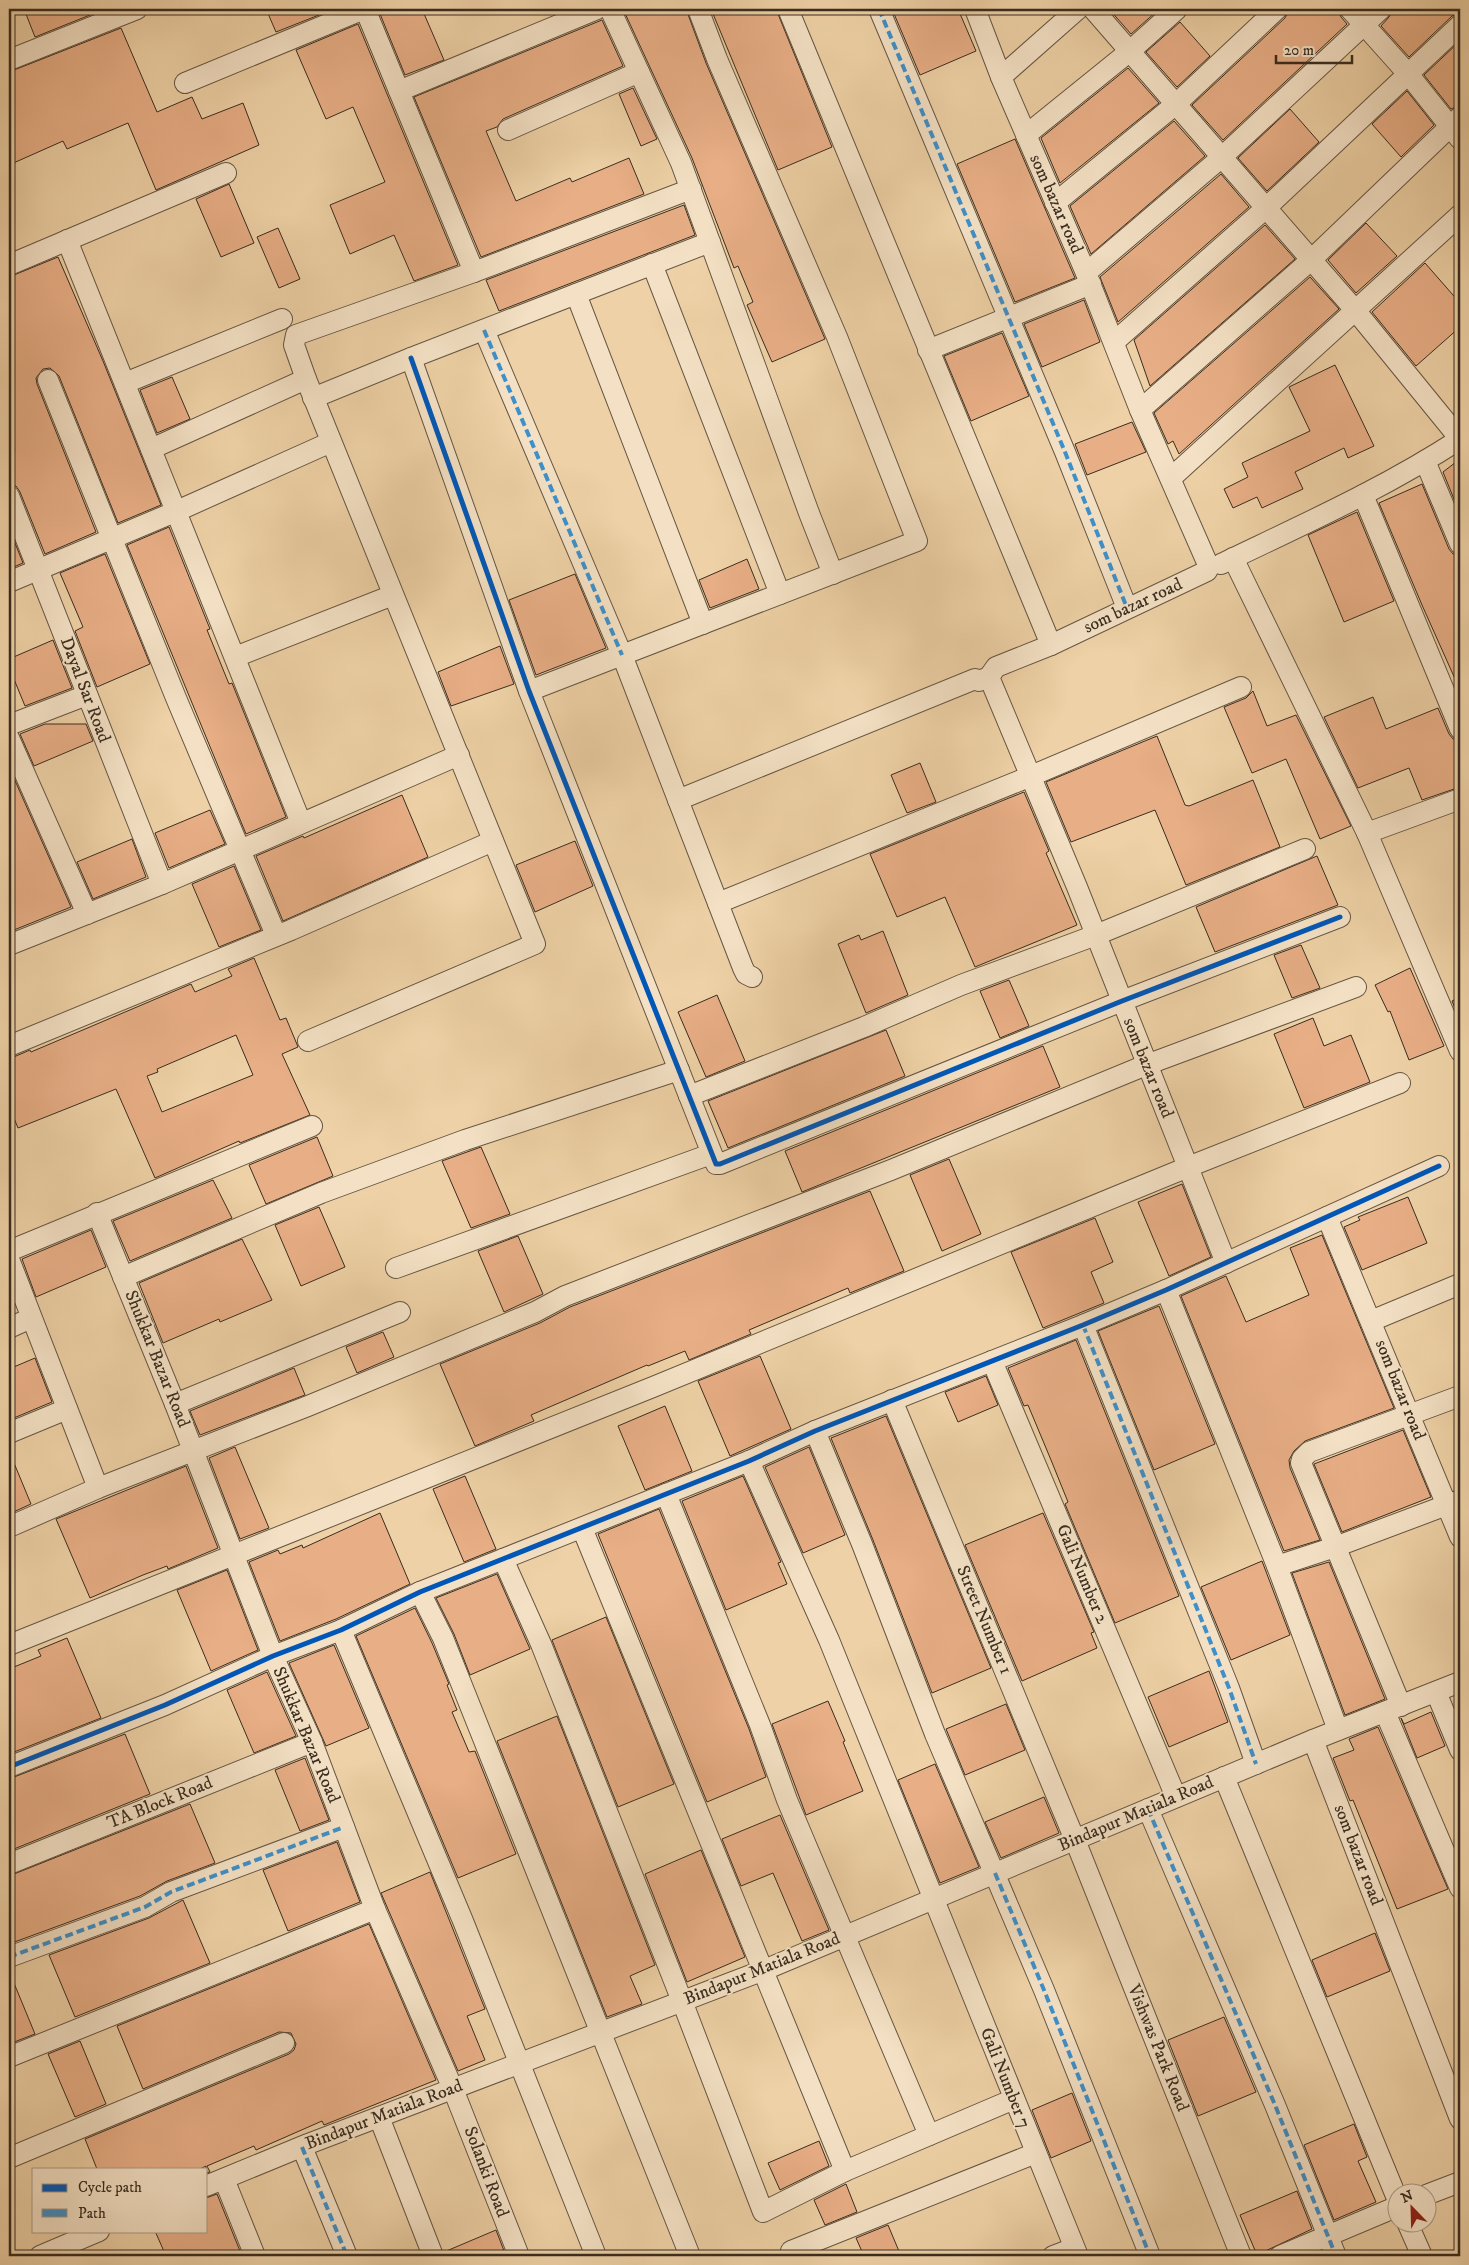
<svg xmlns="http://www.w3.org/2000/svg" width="1469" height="2265" font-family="'IM FELL DW Pica',serif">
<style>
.building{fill:#e8ae86;stroke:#392d20;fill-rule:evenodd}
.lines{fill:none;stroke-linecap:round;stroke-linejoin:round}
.street-casing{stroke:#665642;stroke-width:22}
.street{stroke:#f4e1c5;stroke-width:20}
.quiet{stroke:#3e90ca;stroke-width:4;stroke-dasharray:8 4;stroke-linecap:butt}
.cycleway-casing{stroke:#f4e1c5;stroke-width:8}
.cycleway{stroke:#0057b8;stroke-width:5}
.labels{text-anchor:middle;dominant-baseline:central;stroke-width:4;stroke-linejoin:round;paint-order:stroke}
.street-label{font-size:18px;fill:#392d20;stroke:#f4e1c5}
</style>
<rect width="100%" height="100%" fill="#eed1a6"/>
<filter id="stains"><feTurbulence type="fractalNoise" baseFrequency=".004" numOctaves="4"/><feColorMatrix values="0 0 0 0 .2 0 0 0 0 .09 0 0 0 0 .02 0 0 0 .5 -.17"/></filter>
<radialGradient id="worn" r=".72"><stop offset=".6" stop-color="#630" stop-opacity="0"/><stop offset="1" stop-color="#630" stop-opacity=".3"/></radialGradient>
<g class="building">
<polygon points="24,9 105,9 35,37"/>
<polygon points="266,9 334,9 276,32"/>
<polygon points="378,9 422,9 444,60 405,75"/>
<polygon points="623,9 686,9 706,63 825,339 772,362 747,305 753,302 738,266 734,268 692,158"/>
<polygon points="711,9 776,9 832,147 778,170"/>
<polygon points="892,9 958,9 976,51 920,75"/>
<polygon points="1109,9 1155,9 1157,11 1131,34"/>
<polygon points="1290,9 1338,9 1341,17 1347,24 1223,140 1192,105 1285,18"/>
<polygon points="1393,9 1460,9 1460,13 1452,16 1409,57 1381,26 1389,17"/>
<polygon points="602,20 623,66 503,119 497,127 486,131 516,201 570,178 572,182 629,158 644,194 481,257 414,97"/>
<polygon points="1180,22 1210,56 1177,87 1146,52"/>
<polygon points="358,24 458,265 414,281 394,235 350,254 330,205 385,182 353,107 326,119 296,50"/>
<polygon points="121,28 157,112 192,97 202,119 243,103 259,145 156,190 128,123 67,149 63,141 9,165 9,72"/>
<polygon points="1460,41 1460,105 1451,109 1424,75"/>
<polygon points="1128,68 1159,103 1060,183 1041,138"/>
<polygon points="633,88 657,139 641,146 619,94"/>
<polygon points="1407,91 1434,125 1401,157 1372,124"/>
<polygon points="1290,109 1319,142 1267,191 1238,158"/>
<polygon points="1174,121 1205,156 1091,254 1070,206"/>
<polygon points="1015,139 1075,278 1015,302 957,164"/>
<polygon points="1221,174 1249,207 1118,322 1100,277"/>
<polygon points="229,184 254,243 221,257 196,199"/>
<polygon points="684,205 695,235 499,311 486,280"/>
<polygon points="1366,223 1397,256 1356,293 1328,260"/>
<polygon points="1265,225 1295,259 1150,386 1134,340"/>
<polygon points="278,228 300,279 279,288 257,237"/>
<polygon points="58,257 103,361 161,505 118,523 59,376 50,368 43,369 36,378 37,384 96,532 45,554 20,492 16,486 9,484 9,452 15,450 9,435 9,277"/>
<polygon points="1425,263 1460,303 1460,327 1416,366 1372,312"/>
<polygon points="1310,277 1339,309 1179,454 1173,441 1168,444 1154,413"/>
<polygon points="1084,300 1100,342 1042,367 1024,324"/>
<polygon points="1002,333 1029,396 971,421 944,356"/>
<polygon points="1335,365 1374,446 1348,458 1344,448 1295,472 1303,489 1262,508 1257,497 1233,508 1224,489 1248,477 1242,463 1310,431 1289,387"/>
<polygon points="172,377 190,419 157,433 140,390"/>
<polygon points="1132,422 1146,452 1087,475 1075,444"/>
<polygon points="1460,459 1460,514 1443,472"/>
<polygon points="1422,484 1449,549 1453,554 1460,556 1460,690 1422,605 1379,503"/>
<polygon points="1357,512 1394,601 1344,622 1308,535"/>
<polygon points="169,527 210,629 207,630 229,684 232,683 286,817 246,834 127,545"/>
<polygon points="9,528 23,563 9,569"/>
<polygon points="105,554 150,664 97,687 75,631 83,627 60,573"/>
<polygon points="747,559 759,589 710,608 699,580"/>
<polygon points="575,574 606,648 536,675 509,600"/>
<polygon points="53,640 72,688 25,706 9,667 9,659"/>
<polygon points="500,646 514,684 451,706 438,672"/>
<polygon points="1253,691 1267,726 1296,715 1351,826 1320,839 1286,759 1252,773 1224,707 1246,698"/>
<polygon points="1373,697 1386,729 1438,708 1449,734 1453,739 1460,741 1460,787 1422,800 1409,768 1358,788 1324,717"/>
<polygon points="45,724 86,724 93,741 34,766 20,734"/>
<polygon points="1157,736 1185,805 1189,806 1253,780 1280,847 1186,885 1155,810 1071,842 1046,782"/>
<polygon points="920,763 936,802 907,813 891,775"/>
<polygon points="9,767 71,907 9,932"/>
<polygon points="1024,792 1049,851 1046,853 1077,925 975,967 945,897 897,917 870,854"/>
<polygon points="402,795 428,857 283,921 256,856 303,836 304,838"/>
<polygon points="210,810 225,844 169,868 155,833"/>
<polygon points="132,839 146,877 93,899 77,862"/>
<polygon points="575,841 593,886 535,912 516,865"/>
<polygon points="1317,856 1338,905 1215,952 1196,907"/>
<polygon points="234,866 261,930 219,947 192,884"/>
<polygon points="883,931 908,995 866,1013 838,944 859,935 861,940"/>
<polygon points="1301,945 1320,988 1292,998 1274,955"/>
<path d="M 254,958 L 280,1020 L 286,1018 L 296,1042 L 298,1047 L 282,1054 L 310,1115 L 240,1143 L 239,1141 L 155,1178 L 116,1089 L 18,1128 L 9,1106 L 9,1059 L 30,1050 L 31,1052 L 191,984 L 195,992 L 232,976 L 228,969 ZM 236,1035 L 253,1075 L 162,1112 L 147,1076 L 158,1072 L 157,1069 Z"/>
<polygon points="1410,968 1444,1046 1409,1060 1390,1011 1388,1012 1375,985"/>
<polygon points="1009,980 1029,1026 1000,1038 980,991"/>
<polygon points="717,995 745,1061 706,1077 678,1012"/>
<polygon points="1460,997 1460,1020 1452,1001"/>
<polygon points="1313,1018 1324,1046 1351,1035 1370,1082 1304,1108 1274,1034"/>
<polygon points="886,1030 905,1076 728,1148 708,1101"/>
<polygon points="1043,1046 1060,1087 802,1192 785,1151"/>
<polygon points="317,1137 333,1176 266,1204 249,1165"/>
<polygon points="481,1147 510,1214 471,1228 442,1161"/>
<polygon points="949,1159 981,1234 942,1251 910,1175"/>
<polygon points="213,1180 232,1218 130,1261 113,1221"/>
<polygon points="1182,1184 1211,1257 1169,1276 1138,1202"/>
<polygon points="870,1191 904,1271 850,1293 848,1288 749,1330 751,1334 689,1360 685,1351 648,1366 647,1365 531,1415 534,1421 475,1446 440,1364 540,1323 570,1307"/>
<polygon points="1408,1197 1427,1243 1362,1270 1344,1227 1360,1220 1358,1217"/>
<polygon points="319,1207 345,1267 301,1286 275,1225"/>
<polygon points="1095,1218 1113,1262 1091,1272 1104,1303 1043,1328 1011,1252"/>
<polygon points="91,1230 106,1267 36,1297 22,1259"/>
<polygon points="1322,1235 1394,1408 1305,1441 1294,1451 1289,1460 1290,1468 1320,1540 1284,1551 1181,1296 1226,1276 1246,1322 1309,1295 1290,1248"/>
<polygon points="518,1236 543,1294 504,1312 478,1251"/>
<polygon points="242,1239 272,1300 220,1322 219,1319 163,1343 139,1283"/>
<polygon points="9,1291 15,1306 9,1309"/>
<polygon points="1159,1306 1215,1444 1154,1470 1098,1331"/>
<polygon points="383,1332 394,1357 357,1373 346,1347"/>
<polygon points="1076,1340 1179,1596 1115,1623 1065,1504 1068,1502 1051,1460 1028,1405 1024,1406 1008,1368"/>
<polygon points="760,1356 791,1429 730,1456 698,1381"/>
<polygon points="35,1358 52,1402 9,1420 9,1369"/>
<polygon points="294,1368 305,1395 200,1435 190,1411"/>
<polygon points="986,1376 998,1405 958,1422 945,1392"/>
<polygon points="665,1406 692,1471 645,1490 618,1426"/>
<polygon points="886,1416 991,1668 932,1693 873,1540 831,1438"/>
<polygon points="1403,1430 1431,1497 1342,1532 1314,1464"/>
<polygon points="235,1447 269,1528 240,1539 209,1458"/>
<polygon points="809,1447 845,1535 803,1553 765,1467"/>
<polygon points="9,1451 31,1504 9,1514"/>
<polygon points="186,1466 218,1548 168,1569 167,1566 143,1575 90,1598 56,1519"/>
<polygon points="465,1476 496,1549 464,1562 433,1489"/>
<polygon points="743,1476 781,1562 778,1563 787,1584 726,1610 682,1501"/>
<polygon points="659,1509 749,1729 766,1777 707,1802 598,1534"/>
<polygon points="380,1513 410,1584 336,1619 280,1641 249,1562 278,1550 280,1554 302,1545 303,1548"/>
<polygon points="1043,1513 1094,1632 1091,1633 1097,1648 1022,1681 965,1545"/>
<polygon points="1262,1561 1290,1635 1231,1660 1201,1587"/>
<polygon points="1329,1562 1385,1699 1345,1715 1292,1573"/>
<polygon points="227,1570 258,1650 211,1671 177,1590"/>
<polygon points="497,1574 530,1649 470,1675 454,1634 436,1598"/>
<polygon points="415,1608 432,1643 449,1684 447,1685 457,1710 452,1712 469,1752 475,1751 516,1854 458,1878 356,1636"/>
<polygon points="606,1617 674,1784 618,1807 552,1640"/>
<polygon points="67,1638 101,1718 9,1754 9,1669 41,1656 38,1650"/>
<polygon points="334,1645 369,1728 326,1746 289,1663"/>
<polygon points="1209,1671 1228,1722 1169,1747 1148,1697"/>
<polygon points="267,1672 296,1736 254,1753 227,1690"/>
<polygon points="828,1701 845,1741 843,1742 863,1791 806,1815 772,1724"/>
<polygon points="1006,1704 1025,1750 965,1775 946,1729"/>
<polygon points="1431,1712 1445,1746 1417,1758 1401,1718 1404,1724"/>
<polygon points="557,1716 655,1965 630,1976 642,2004 607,2017 497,1741"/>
<polygon points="1378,1727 1448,1889 1397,1909 1377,1859 1353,1800 1350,1801 1333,1758 1354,1750 1349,1739"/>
<polygon points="125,1734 150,1794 9,1851 9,1779"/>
<polygon points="305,1758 329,1820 300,1831 275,1770"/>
<polygon points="935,1764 979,1867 940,1883 898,1780"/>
<polygon points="1044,1797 1059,1833 1001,1858 985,1822"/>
<polygon points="190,1804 215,1863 167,1881 140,1896 9,1944 9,1876"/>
<polygon points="780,1815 829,1930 802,1941 773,1873 741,1886 722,1839"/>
<polygon points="337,1842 360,1902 288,1931 263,1870"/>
<polygon points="701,1850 745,1957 687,1982 645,1874"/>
<polygon points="430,1872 485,2009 467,2016 485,2060 458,2071 381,1893"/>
<polygon points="183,1900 210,1963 75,2017 49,1955 149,1918"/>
<polygon points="369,1924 436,2080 324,2125 322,2121 256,2150 254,2146 207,2166 210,2172 206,2173 206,2166 200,2169 97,2169 85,2139 289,2054 294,2050 296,2044 291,2033 279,2032 143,2089 117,2026"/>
<polygon points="1375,1933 1390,1971 1327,1997 1312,1960"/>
<polygon points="9,1971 35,2034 9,2044"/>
<polygon points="1224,2017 1256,2092 1198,2116 1168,2040"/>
<polygon points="80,2041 106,2104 75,2117 48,2054"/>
<polygon points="1072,2093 1091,2141 1051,2158 1032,2110"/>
<polygon points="1354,2124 1367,2157 1358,2161 1376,2202 1334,2220 1304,2145"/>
<polygon points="819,2141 829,2166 780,2190 768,2163"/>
<polygon points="846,2184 857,2212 825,2225 814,2200"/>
<polygon points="1297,2191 1312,2229 1257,2255 1240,2215"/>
<polygon points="217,2194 242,2256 166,2256 155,2231 206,2231 206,2198"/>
<polygon points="888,2225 901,2256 864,2256 856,2238"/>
<polygon points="496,2230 506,2256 445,2256 444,2252"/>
</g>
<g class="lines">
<defs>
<g id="street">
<polyline points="365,9 474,272"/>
<polyline points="610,9 681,163 809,513 833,574"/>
<polyline points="788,9 1051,645"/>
<polyline points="879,9 1065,452 1127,608"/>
<polyline points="975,9 1001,77 1086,273 1140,410 1209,567 1207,571 1051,645 996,667 989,677 1077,887 1226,1263"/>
<polyline points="1093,9 1355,310 1460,439"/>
<polyline points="1350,9 1409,75 1460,139"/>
<polyline points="9,60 137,9"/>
<polyline points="1001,77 1078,9"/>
<polyline points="185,83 364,9"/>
<polyline points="399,91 597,9"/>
<polyline points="508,130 639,72"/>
<polyline points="1026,135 1130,51 1177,9"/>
<polyline points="1055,203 1176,104 1277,9"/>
<polyline points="67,240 301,823"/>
<polyline points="652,264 780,594"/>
<polyline points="9,265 226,173"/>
<polyline points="1086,273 1222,157 1381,9"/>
<polyline points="576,294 703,624"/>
<polyline points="484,330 622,655 743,968 746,974 752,977"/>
<polyline points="1114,342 1266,208 1460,25"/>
<polyline points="928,350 1091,284"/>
<polyline points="411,358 529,691 716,1164 720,1164 1122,1001 1340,917"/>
<polyline points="48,380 176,698 276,935"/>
<polyline points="125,383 282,319"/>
<polyline points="313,398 411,358 710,242"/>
<polyline points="1140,410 1311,260 1460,117"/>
<polyline points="151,449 306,379"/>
<polyline points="1425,461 1460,544"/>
<polyline points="1171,478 1460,215"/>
<polyline points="1363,495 1460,729"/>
<polyline points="9,496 162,884"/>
<polyline points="1233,558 1367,833 1460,1051"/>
<path d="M 1221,564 C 1302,525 1385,488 1460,439"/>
<polyline points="9,582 177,511 331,442"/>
<polyline points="235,657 393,595"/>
<polyline points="529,691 917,541 837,337 717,59 698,9"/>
<polyline points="9,725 87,695"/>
<polyline points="9,738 87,914"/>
<polyline points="678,800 975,679 979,681 989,677"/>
<polyline points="1367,833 1460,799"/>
<polyline points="718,903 1031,776 1241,687"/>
<polyline points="9,945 162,884 459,755"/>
<polyline points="308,1041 535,944 306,379 294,345 296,335 474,272 691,189"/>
<polyline points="9,1046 291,930 493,841"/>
<polyline points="689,1096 864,1027 961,985 1096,935 1305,849"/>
<polyline points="97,1213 175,1404 273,1656 312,1742 375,1909 453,2089 519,2256"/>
<polyline points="1327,1217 1460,1537"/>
<polyline points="9,1251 312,1126"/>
<polyline points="9,1259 98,1488"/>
<polyline points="396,1268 711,1154"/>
<polyline points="123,1277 321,1193 465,1140 679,1070"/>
<polyline points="1166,1290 1277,1566 1338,1730"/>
<polyline points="1371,1321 1460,1284"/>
<polyline points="1083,1325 1229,1688 1256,1764"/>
<polyline points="9,1328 31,1318"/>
<polyline points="992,1361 1176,1797"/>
<polyline points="892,1400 1075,1840 1241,2256"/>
<polyline points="175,1404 400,1312"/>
<polyline points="815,1431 862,1544 935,1734 1044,1990 1150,2256"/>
<polyline points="9,1433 67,1409"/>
<polyline points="749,1461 829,1640 1078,2256"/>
<polyline points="666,1494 760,1725 787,1800 929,2135"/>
<polyline points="9,1527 98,1488 308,1406 535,1312 565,1296 891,1170 1146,1065 1356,987"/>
<polyline points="582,1528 845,2171"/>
<polyline points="503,1559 541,1644 682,2001 763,2212 845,2171 1014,2099"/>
<polyline points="1277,1566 1335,1547 1460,1500"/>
<polyline points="420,1592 443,1638 690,2256"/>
<polyline points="341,1630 463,1921 596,2256"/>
<polyline points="9,1645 653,1387 1188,1167 1400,1083"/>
<polyline points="1436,1692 1460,1750"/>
<polyline points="1401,1706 1301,1463 1302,1459 1309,1452 1460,1396"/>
<polyline points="1385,1712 1460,1888"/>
<polyline points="1313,1740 1460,2119"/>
<polyline points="9,1767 165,1705 273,1656 341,1630 420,1592 749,1461 815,1431 1083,1325 1166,1290 1439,1166"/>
<polyline points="1224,1777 1396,2196"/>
<polyline points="1148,1809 1275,2105 1336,2256"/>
<polyline points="9,1864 312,1742"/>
<polyline points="9,1957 145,1907 171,1892 344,1827"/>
<polyline points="9,2057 375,1909"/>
<polyline points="379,2117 433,2256"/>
<polyline points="302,2147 347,2256"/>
<polyline points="9,2158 284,2043"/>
<polyline points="224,2179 255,2256"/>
<polyline points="206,2186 308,2144 764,1970 1313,1740 1460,1682"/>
<polyline points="1426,2195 1460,2182"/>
<polyline points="1407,2222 1422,2256"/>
<polyline points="791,2251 1036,2153"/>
<polyline points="40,2256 99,2231"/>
<polyline points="1053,2256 1074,2248"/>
<polyline points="1280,2256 1396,2207"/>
</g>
</defs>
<use href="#street" class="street-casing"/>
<use href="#street" class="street"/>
<g class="quiet">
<polyline points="879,9 1065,452 1127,608"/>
<polyline points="484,330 622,655"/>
<polyline points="1083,1325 1229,1688 1256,1764"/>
<polyline points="1148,1809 1275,2105 1336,2256"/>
<polyline points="995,1873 1044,1990 1150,2256"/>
<polyline points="9,1957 145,1907 171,1892 344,1827"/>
<polyline points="302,2147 347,2256"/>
</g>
<defs>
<g id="cycleway">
<polyline points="411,358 529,691 716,1164 720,1164 1122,1001 1340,917"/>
<polyline points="9,1767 165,1705 273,1656 341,1630 420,1592 749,1461 815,1431 1083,1325 1166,1290 1439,1166"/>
</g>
</defs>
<use href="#cycleway" class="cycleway-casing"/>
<use href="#cycleway" class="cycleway"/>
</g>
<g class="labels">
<g class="street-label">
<text transform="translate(1056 204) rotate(66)">som bazar road</text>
<text transform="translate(1133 606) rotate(-25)">som bazar road</text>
<text transform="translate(85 690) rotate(69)">Dayal Sar Road</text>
<text transform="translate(1148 1068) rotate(68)">som bazar road</text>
<text transform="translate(157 1359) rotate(68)">Shukkar Bazar Road</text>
<text transform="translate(1400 1390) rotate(68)">som bazar road</text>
<text transform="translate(1082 1574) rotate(67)">Gali Number 2</text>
<text transform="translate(984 1620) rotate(67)">Street Number 1</text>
<text transform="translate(306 1735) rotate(67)">Shukkar Bazar Road</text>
<text transform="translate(160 1803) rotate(-22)">TA Block Road</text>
<text transform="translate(1136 1814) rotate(-23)">Bindapur Matiala Road</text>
<text transform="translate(1358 1855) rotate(69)">som bazar road</text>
<text transform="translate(762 1969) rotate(-22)">Bindapur Matiala Road</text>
<text transform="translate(1158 2048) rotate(68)">Vishwas Park Road</text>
<text transform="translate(1005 2078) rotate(68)">Gali Number 7</text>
<text transform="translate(384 2115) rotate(-21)">Bindapur Matiala Road</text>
<text transform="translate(486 2172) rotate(69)">Solanki Road</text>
</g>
</g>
<rect width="1469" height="2265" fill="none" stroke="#eed1a6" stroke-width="30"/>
<rect x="10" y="10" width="1449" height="2245" fill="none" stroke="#392d20" stroke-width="2.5"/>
<rect x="15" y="15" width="1439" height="2235" fill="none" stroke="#392d20"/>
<rect x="32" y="2168" width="175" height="65" fill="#f4e1c5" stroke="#a99983"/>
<rect x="42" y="2184" width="25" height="8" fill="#0057b8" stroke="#a99983"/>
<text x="78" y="2192" font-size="15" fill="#392d20">Cycle path</text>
<rect x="42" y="2209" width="25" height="8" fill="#3e90ca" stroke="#a99983"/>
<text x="78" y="2218" font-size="15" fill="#392d20">Path</text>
<g transform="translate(1412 2208) rotate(337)"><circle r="24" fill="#f4e1c5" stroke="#a99983"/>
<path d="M0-4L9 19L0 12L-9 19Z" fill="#8f2418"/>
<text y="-8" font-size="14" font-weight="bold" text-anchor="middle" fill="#392d20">N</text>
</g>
<path d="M1276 55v8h76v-8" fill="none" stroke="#392d20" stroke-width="2.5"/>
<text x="1284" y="55" font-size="15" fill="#392d20" stroke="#f4e1c5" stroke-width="4" paint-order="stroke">20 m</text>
<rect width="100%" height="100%" filter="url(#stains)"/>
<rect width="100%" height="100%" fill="url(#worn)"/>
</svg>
